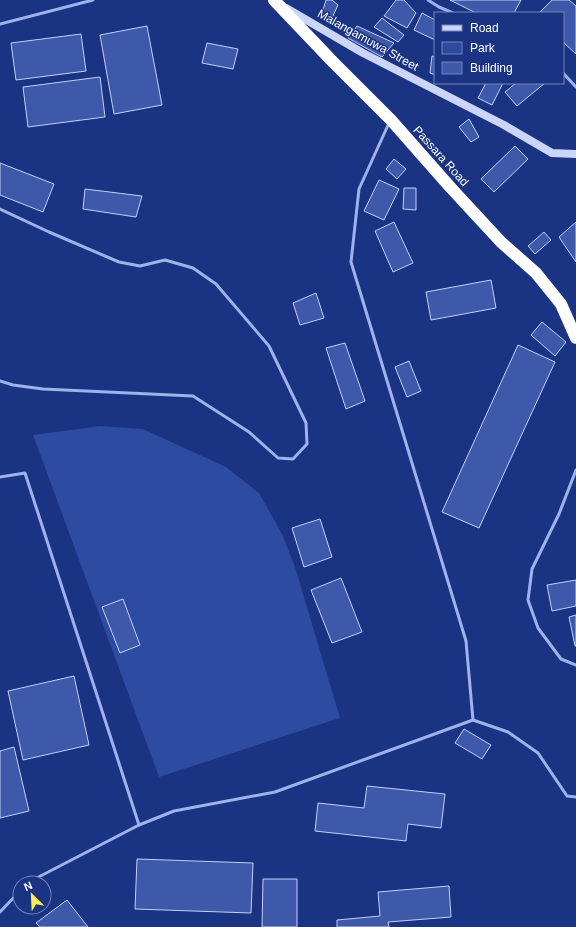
<svg xmlns="http://www.w3.org/2000/svg" width="576" height="927" font-family="Arial,sans-serif">
<style>
.green{fill:#2d4ba1}
.building{fill:#3e59aa;stroke:#c3d1f8}
.lines{fill:none;stroke-linecap:round;stroke-linejoin:round}
.lane{stroke:#9eb2eb;stroke-width:3}
.secondary{stroke:#cad5f8;stroke-width:8}
.highway{stroke:#fff;stroke-width:12}
.labels{text-anchor:middle;dominant-baseline:central;stroke-width:3;stroke-linejoin:round;paint-order:stroke}
.street-label{font-size:12px;fill:#fff;stroke:#1a3382}
</style>
<rect width="100%" height="100%" fill="#1a3382"/>
<polygon class="green" points="100,426 143,429 226,467 259,493 282,534 295,567 340,718 159,777 33,435"/>
<g class="building">
<polygon points="326,0 332,0 338,5 332,18 322,13"/>
<polygon points="396,0 404,0 416,13 407,28 384,16"/>
<polygon points="450,0 521,0 514,13 476,13"/>
<polygon points="552,0 569,0 576,6 576,54 563,42 563,13 539,13"/>
<polygon points="422,13 435,20 435,40 414,30"/>
<polygon points="382,18 404,35 398,42 374,27"/>
<polygon points="147,26 162,105 114,114 100,35"/>
<polygon points="357,26 394,43 382,57 348,38"/>
<polygon points="81,34 86,71 16,80 11,43"/>
<polygon points="207,43 238,49 233,69 202,63"/>
<polygon points="432,56 435,57 435,75 430,73"/>
<polygon points="100,77 105,117 28,127 23,87"/>
<polygon points="486,83 503,83 492,105 478,98"/>
<polygon points="516,83 545,83 517,106 505,92"/>
<polygon points="469,119 479,137 471,142 459,127"/>
<polygon points="515,146 528,159 494,192 481,179"/>
<polygon points="394,159 406,169 397,179 386,169"/>
<polygon points="0,163 54,184 43,212 0,195"/>
<polygon points="379,180 399,189 384,220 364,211"/>
<polygon points="404,188 416,188 416,210 403,209"/>
<polygon points="85,189 142,196 136,217 83,209"/>
<polygon points="394,222 413,263 393,272 375,231"/>
<polygon points="576,222 576,262 559,237"/>
<polygon points="544,232 551,240 535,254 528,246"/>
<polygon points="491,280 496,308 431,320 426,292"/>
<polygon points="316,293 324,318 300,325 293,303"/>
<polygon points="542,322 566,342 555,356 531,335"/>
<polygon points="345,343 365,401 346,409 326,348"/>
<polygon points="518,345 555,362 479,528 442,512"/>
<polygon points="409,361 421,391 407,397 395,367"/>
<polygon points="320,519 332,557 304,567 292,528"/>
<polygon points="341,578 362,632 332,643 311,590"/>
<polygon points="576,580 576,606 552,611 547,585"/>
<polygon points="123,599 140,645 120,653 102,607"/>
<polygon points="576,615 576,646 575,646 569,617"/>
<polygon points="74,676 89,745 23,760 8,691"/>
<polygon points="464,729 491,745 482,759 455,743"/>
<polygon points="14,747 29,811 0,818 0,751"/>
<polygon points="367,786 445,794 441,828 408,824 406,841 315,831 318,803 364,808"/>
<polygon points="137,859 253,863 251,913 135,909"/>
<polygon points="263,879 297,879 297,927 262,927"/>
<polygon points="449,886 451,917 388,922 389,927 337,927 337,920 380,916 378,892"/>
<polygon points="67,900 88,927 40,927 36,923"/>
</g>
<g class="lines">
<g class="lane">
<polyline points="428,0 439,7 453,13"/>
<polyline points="0,24 93,0"/>
<polyline points="563,73 576,87"/>
<polyline points="0,209 49,232 119,262 140,266 165,260 193,268 216,284 269,346 306,423 307,444 293,459 278,458 249,432 193,396 43,389 13,385 0,381"/>
<polyline points="576,470 559,514 532,569 528,600 538,628 561,659 576,665"/>
<polyline points="0,477 25,473 139,825"/>
<polyline points="473,720 508,732 538,753 567,796 576,797"/>
<polyline points="27,883 139,825 174,811 275,792 473,720 466,641 351,262 359,189 389,123"/>
<polyline points="0,912 20,891"/>
</g>
<polyline class="secondary" points="286,8 363,53 504,125 552,153 576,154"/>
<polyline class="highway" points="274,0 333,62 391,120 451,188 501,242 536,273 561,304 576,338"/>
</g>
<g class="labels">
<g class="street-label">
<text transform="translate(368 40) rotate(29)">Malangamuwa Street</text>
<text transform="translate(441 156) rotate(48)">Passara Road</text>
</g>
</g>
<rect x="434" y="12" width="130" height="72" fill="#1a3382" stroke="#7685b4"/>
<rect x="442" y="25" width="20" height="6" fill="#cad5f8" stroke="#7685b4"/>
<text x="470" y="32" font-size="12" fill="#ffffff">Road</text>
<rect x="442" y="42" width="20" height="12" fill="#2d4ba1" stroke="#7685b4"/>
<text x="470" y="52" font-size="12" fill="#ffffff">Park</text>
<rect x="442" y="62" width="20" height="12" fill="#3e59aa" stroke="#7685b4"/>
<text x="470" y="72" font-size="12" fill="#ffffff">Building</text>
<g transform="translate(32 895) rotate(336)"><circle r="19" fill="#1a3382" stroke="#7685b4"/>
<path d="M0-3L7 15L0 10L-7 15Z" fill="#fdee59"/>
<text y="-6" font-size="11" font-weight="bold" text-anchor="middle" fill="#ffffff">N</text>
</g>
</svg>
